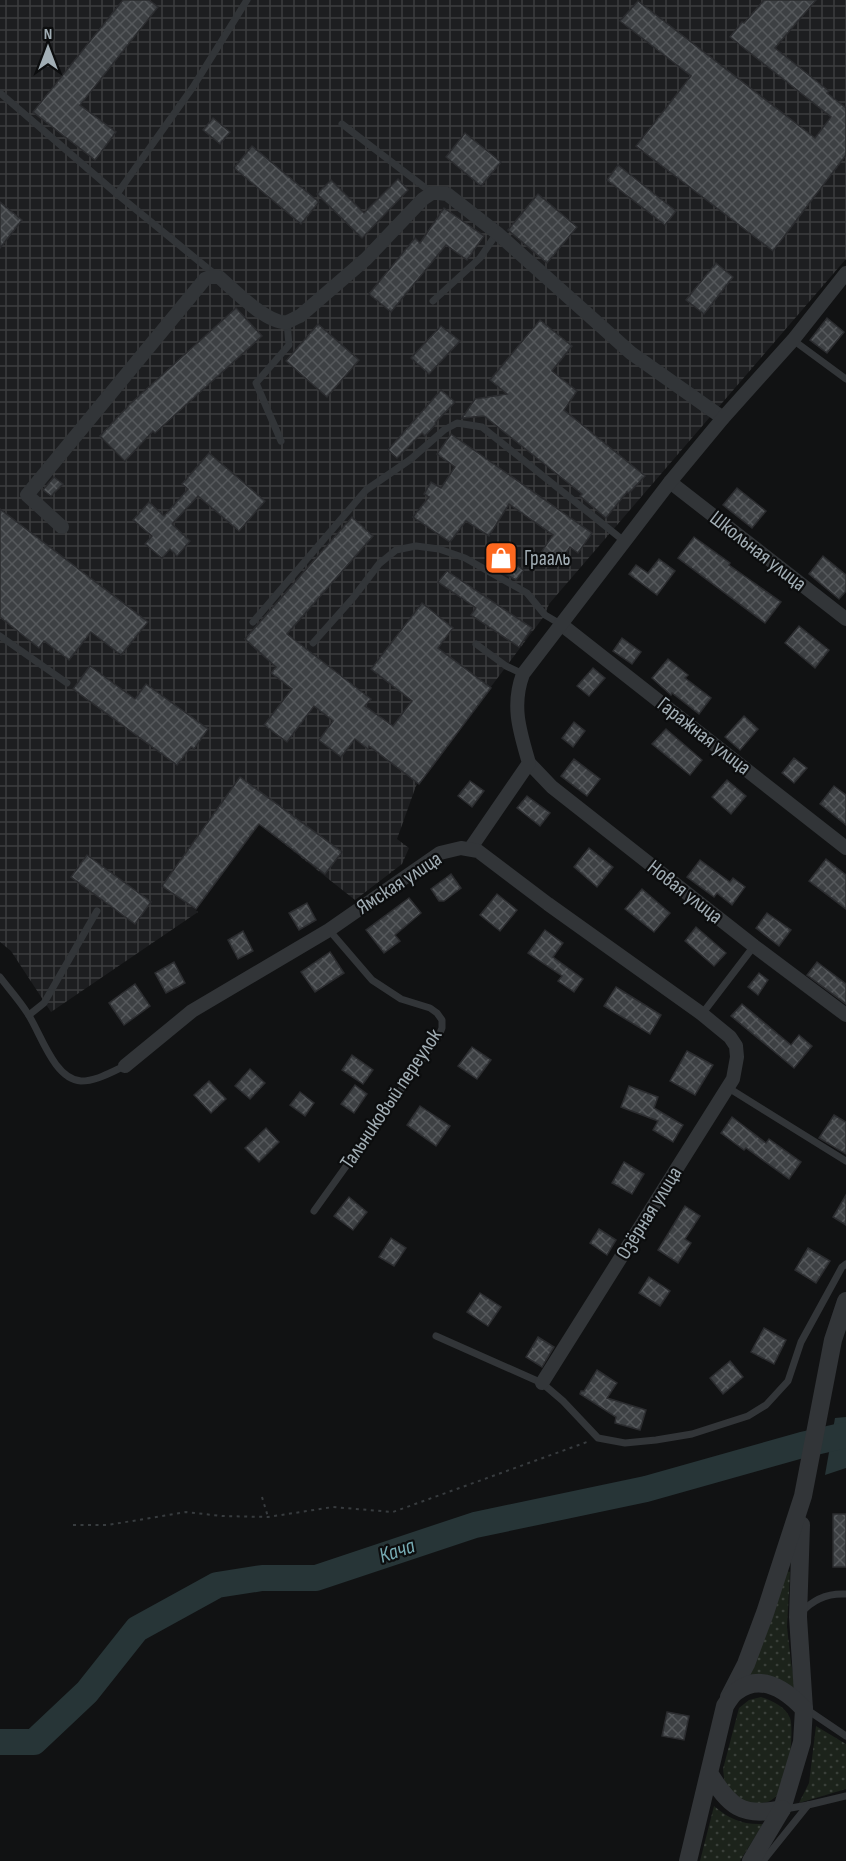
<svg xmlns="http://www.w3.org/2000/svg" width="846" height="1861" font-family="'Sofia Sans Condensed',sans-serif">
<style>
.industrial{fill:url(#industrial-grid)}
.grass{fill:url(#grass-dots)}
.water{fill:#273537}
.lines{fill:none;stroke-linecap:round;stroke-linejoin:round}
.river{stroke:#273537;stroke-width:26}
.building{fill:url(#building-cross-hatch);stroke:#2b2c2f;stroke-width:1.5}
.path{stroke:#383c3f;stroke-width:2;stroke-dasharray:3 4.5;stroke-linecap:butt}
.service{stroke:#323538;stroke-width:7}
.minor{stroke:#323538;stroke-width:14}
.tertiary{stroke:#323538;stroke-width:18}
.labels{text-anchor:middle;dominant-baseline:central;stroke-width:4.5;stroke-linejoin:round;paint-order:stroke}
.street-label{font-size:21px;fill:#a2aeb5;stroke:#0c0d0e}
.poi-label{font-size:21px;fill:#a2aeb5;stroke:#0c0d0e;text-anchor:start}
.water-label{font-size:22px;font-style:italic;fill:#76aab2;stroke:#0c0d0e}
</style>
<defs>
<pattern id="industrial-grid" width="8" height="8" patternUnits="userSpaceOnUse" patternTransform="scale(1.5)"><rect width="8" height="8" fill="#1d1e20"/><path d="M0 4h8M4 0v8" fill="none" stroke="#3b3c3e"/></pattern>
<pattern id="grass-dots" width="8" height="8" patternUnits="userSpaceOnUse" patternTransform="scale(1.5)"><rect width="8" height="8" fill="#1c231b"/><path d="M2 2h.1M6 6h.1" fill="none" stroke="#3a403a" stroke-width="1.8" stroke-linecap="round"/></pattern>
<pattern id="building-cross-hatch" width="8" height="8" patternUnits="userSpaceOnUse" patternTransform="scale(1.5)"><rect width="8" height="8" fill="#3d4043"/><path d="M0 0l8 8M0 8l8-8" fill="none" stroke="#56595c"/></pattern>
</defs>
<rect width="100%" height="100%" fill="#111213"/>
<polygon class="industrial" points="0,0 846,0 846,259 549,604 545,615 416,786 397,839 409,848 402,864 355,900 259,824 196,909 186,902 198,912 51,1012 11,951 0,942"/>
<g class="grass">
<polygon points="787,1571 790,1572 787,1627 791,1662 796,1689 747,1679"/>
<path d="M 761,1697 C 772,1701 785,1706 790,1718 C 794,1728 789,1773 785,1783 C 782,1790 777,1797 770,1801 C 764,1804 754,1803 747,1804 L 725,1786 L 723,1769 L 739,1708 L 749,1700 Z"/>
<polygon points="816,1726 846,1744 846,1789 799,1803 809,1783"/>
<path d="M 714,1806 C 729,1819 743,1825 763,1824 L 740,1861 L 700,1861 Z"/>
</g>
<polygon class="water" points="846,1417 846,1468 825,1475 835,1418"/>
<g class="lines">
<polyline class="river" points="0,1742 34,1742 87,1692 137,1629 217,1585 262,1578 316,1578 475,1525 646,1489 802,1445 846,1435"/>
</g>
<g class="building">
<polygon points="123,0 149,0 158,7 80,105 116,132 95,160 33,112"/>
<polygon points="764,0 816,0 775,48 829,91 827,93 846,108 846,155 773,251 636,146 691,76 620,21 638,1 815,138 831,117 730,37 742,22 744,23"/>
<polygon points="213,118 230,132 220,144 203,130"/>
<polygon points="465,133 501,162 481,186 446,157"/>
<polygon points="252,146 319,202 301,224 234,168"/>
<polygon points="618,165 676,211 665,225 607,180"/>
<polygon points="398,179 408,190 362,238 317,194 331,180 364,213"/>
<polygon points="538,194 577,227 547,263 508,230"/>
<polygon points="0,202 22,220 0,248"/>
<polygon points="444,208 484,236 467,260 446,245 391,312 369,294 415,238 420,243"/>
<polygon points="716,263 733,277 704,314 686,300"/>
<polygon points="236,308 262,336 155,433 153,431 125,461 100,436 130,404"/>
<polygon points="827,318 844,332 827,353 810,340"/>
<polygon points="540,320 572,346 552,371 577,391 564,410 645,476 629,493 627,492 606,518 580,496 582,494 484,416 462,418 475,399 507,394 490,380"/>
<polygon points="318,324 359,360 327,397 286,361"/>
<polygon points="441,326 460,341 429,374 411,358"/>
<polygon points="441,390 455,402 435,423 436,424 425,436 422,433 397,458 388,450"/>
<polygon points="451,434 592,533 578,553 570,547 557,566 540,554 553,535 509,504 489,536 466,521 450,542 413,517 429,497 424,494 431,482 441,488 455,467 437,454"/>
<polygon points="209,453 265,501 239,531 198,496 172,524 190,541 177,556 170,549 162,558 145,544 152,536 133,520 149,502 164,516 188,489 182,484"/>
<polygon points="54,477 63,484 51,496 43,490"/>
<polygon points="737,488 766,511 752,528 723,505"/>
<polygon points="0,509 148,622 121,655 91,632 69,660 44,641 39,648 0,617"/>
<polygon points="352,517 373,536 287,634 371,699 365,706 393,726 412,701 371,669 422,603 453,628 438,648 491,688 419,784 369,746 368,749 355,739 341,757 319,740 333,721 314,706 287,742 264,725 292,689 271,673 276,667 245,639"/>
<polygon points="694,537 730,563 729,565 781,602 765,623 678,558"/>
<polygon points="823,556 846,575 846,591 839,599 809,574"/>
<polygon points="503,557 524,570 516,580 495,568"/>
<polygon points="659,559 675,571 657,595 629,574 636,565 648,573"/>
<polygon points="447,571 532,628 519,647 471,615 476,608 438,582"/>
<polygon points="799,626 829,650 815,668 785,643"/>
<polygon points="622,638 641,652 632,664 613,651"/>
<polygon points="668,659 688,675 685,678 711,698 699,714 672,693 671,695 652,678"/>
<polygon points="90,666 135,699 146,684 208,729 194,749 191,747 177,765 73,689"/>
<polygon points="593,668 605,678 589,696 577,686"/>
<polygon points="744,716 758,729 740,750 725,737"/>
<polygon points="574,722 585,731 573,747 562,738"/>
<polygon points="666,729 702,760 690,775 652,744"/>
<polygon points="794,758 807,768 794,783 782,773"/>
<polygon points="574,759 600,779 587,796 561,776"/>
<polygon points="240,777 342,852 325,874 259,824 196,909 162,886"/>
<polygon points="727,780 746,796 731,814 712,797"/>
<polygon points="470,781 484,791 472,807 458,796"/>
<polygon points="834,786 846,795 846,825 820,804"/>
<polygon points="527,796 550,813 540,826 517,808"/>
<polygon points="589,848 613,867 597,887 574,867"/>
<polygon points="87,855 151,902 135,924 71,877"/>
<polygon points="826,859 846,875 846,909 809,881"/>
<polygon points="700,860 730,882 733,878 745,887 732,905 717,893 714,897 687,877"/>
<polygon points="451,874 461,888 444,901 439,901 431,889"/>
<polygon points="642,889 670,913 654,932 625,909"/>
<polygon points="497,894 517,910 500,931 480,915"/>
<polygon points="409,898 421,913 395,935 400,941 384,953 366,930"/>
<polygon points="307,903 316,920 299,930 289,913"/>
<polygon points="767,913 791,930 779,946 756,928"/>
<polygon points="696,927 726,953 714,966 685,941"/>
<polygon points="545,930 563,943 553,957 583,979 574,992 558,981 562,976 528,953"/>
<polygon points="243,931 253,951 238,959 228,940"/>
<polygon points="330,952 344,973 315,992 301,972"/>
<polygon points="174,962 185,983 166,993 155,973"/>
<polygon points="817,962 846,984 846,1004 807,975"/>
<polygon points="759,973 768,980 758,995 748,987"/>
<polygon points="135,984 150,1006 124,1025 109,1003"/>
<polygon points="616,987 661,1015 650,1034 604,1006"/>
<polygon points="742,1004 791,1045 799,1035 812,1046 794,1068 731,1016"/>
<polygon points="472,1047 491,1060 477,1079 458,1066"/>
<polygon points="687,1051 713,1065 695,1095 670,1081"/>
<polygon points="352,1055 373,1070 363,1084 342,1070"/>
<polygon points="250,1069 265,1083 250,1099 235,1086"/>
<polygon points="209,1081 226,1099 211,1113 194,1095"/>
<polygon points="355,1085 367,1094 354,1113 341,1104"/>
<polygon points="629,1086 658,1097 654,1108 683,1125 673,1142 653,1130 658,1121 621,1107"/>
<polygon points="300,1092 314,1103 305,1116 290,1105"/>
<polygon points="420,1106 450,1126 436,1146 407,1125"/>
<polygon points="834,1115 846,1122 846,1154 819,1138"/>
<polygon points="732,1117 766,1143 769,1139 801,1162 789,1179 746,1148 744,1150 721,1133"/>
<polygon points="266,1128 279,1142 259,1162 245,1148"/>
<polygon points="624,1162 644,1174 632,1194 612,1183"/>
<polygon points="846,1195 846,1225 833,1217"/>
<polygon points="349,1197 367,1212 353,1230 334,1216"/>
<polygon points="685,1206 700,1216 685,1239 691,1243 678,1263 658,1250"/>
<polygon points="599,1229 616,1240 607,1255 590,1243"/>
<polygon points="391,1238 406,1248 394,1266 379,1257"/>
<polygon points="808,1248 830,1261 816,1283 795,1270"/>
<polygon points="649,1277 670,1291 660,1306 639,1293"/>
<polygon points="480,1293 501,1307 488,1326 467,1312"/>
<polygon points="764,1328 786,1340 774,1364 751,1352"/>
<polygon points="538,1337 554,1347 542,1367 526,1357"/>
<polygon points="730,1361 743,1377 723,1394 710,1378"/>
<polygon points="597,1370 617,1383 607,1398 646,1410 640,1430 615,1423 616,1417 580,1394 581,1391 584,1391"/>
<rect x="833" y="1514" width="13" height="53"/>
<polygon points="667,1712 689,1716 684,1740 662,1736"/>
</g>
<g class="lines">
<g class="path">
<polyline points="262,1497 268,1517"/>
<polyline points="73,1525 108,1525 186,1512 222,1516 268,1517 333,1507 393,1512 587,1442"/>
</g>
<g class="service">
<polyline points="0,93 117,194 217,276"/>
<polyline points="342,124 432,193"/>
<polyline points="117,194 193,87 247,0"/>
<polyline points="433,301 480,258 497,233"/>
<polyline points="793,340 846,379"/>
<polyline points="281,441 256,383 289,345 287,322"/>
<polyline points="253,622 366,490 411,459 444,430 457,423 482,427 624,541"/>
<polyline points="0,636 67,683"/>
<polyline points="313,643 353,598 379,564 396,550 416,546 439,549 465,558 527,593 545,615 562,625"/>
<polyline points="476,644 506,666 523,674"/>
<path d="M 0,977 C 9,989 20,1001 28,1014 C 41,1034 54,1079 81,1081 C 97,1081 111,1072 125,1066"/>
<polyline points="702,1014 754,946"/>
<polyline points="29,1015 44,1003 97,911"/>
<polyline points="727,1087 846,1161"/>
<polyline points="314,1211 438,1038 442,1028 442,1020 437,1013 430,1008 401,999 372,980 329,930"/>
<polyline points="436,1336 542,1383 563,1401 598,1438 625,1443 656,1440 692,1434 748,1416 766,1405 788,1381 801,1342 842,1267 846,1264"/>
<path d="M 801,1613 C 813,1599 828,1593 846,1594"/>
<polyline points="806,1709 846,1736"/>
<polyline points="785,1809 808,1805 846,1796"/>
<polyline points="763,1861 808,1805"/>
</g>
<g class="minor">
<polyline points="670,482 846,619"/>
<path d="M 62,527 L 27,495 L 205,279 L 210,277 L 219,277 C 233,289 268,325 287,322 C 291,321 296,317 300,316 L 366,259 L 423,199 L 432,193 L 438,193 L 447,194 L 456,201 L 497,233 L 631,353 L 723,418"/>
<polyline points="562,625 846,848"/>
<polyline points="529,763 552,787 754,946 846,1015"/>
<path d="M 470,849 L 529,763 C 520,732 511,706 523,674 L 670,482 L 723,418 L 793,340 L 846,273"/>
<polyline points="125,1066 192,1011 329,930 440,853 461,848 478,851 548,904 702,1014 730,1037 736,1046 737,1057 733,1079 542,1383"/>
</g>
<g class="tertiary">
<polyline points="801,1525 798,1617 804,1709"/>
<polyline points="729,1697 746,1664 765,1613 803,1496 833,1340 846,1301"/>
<path d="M 688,1861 L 725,1706 C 728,1701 732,1694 737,1691 C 762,1672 787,1691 804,1709 L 802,1742 L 782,1809 C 742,1818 729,1806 709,1773"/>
<polyline points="751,1861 782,1809"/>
</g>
</g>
<defs>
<symbol id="shop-square" viewBox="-11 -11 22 22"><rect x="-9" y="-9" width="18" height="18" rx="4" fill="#fd681f" stroke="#0c0d0e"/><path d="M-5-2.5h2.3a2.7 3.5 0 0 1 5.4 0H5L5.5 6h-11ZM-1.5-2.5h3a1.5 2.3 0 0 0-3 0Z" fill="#fff"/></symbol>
</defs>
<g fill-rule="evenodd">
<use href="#shop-square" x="482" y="539" width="38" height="38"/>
</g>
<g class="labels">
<g class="street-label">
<text transform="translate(758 551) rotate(38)">Школьная улица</text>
<text transform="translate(704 736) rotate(38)">Гаражная улица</text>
<text transform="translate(399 883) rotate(-33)">Ямская улица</text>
<text transform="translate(685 892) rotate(38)">Новая улица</text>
<text transform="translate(391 1099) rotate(-56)">Тальниковый переулок</text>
<text transform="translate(649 1213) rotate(-58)">Озёрная улица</text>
</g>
<g class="poi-label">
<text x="524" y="558">Грааль</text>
</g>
<g class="water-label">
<text transform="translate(397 1551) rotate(-19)">Кача</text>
</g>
</g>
<g transform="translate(48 48)" stroke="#0c0d0e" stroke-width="4.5" paint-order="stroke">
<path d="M0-4.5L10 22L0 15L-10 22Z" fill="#a2aeb5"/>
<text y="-9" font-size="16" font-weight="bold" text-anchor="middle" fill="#a2aeb5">N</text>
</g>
</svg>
